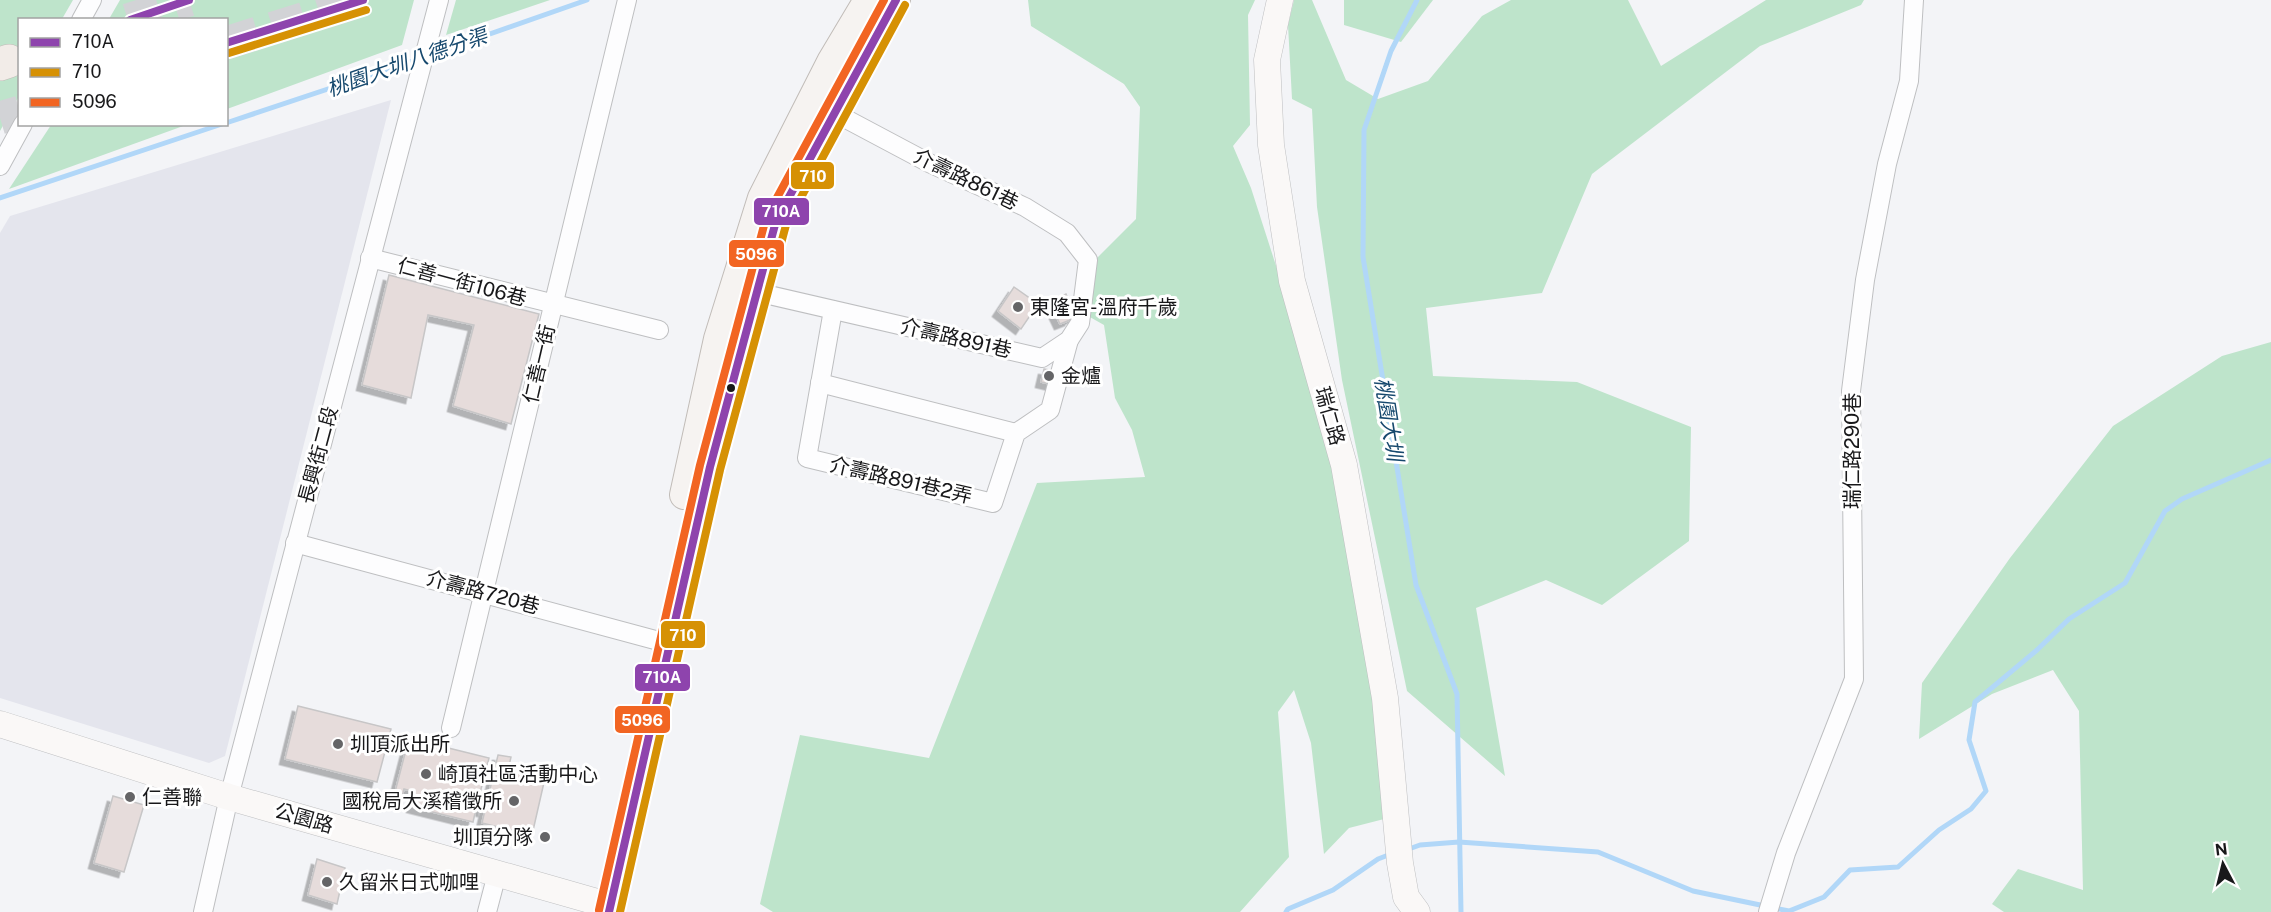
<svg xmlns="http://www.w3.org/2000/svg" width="2271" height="912" font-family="'Public Sans','Noto Sans TC',sans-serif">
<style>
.built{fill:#e4e5ed}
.green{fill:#bee4cb}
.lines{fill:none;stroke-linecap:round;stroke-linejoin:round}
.stream{stroke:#b1d7f8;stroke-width:5}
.building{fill:#e6dcdb;stroke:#c7c6c7;stroke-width:1.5;filter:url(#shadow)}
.highway-tunnel{stroke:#d2d3d6;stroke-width:33;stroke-dasharray:33 16;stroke-linecap:butt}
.street-casing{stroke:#bebfc1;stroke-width:20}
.secondary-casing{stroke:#bebfc1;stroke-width:27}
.primary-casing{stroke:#c1bcb8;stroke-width:30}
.highway-casing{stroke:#c1bcb8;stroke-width:34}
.street{stroke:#fdfdfe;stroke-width:18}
.secondary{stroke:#faf8f7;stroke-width:26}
.primary{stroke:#f6f3f1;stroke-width:28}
.highway{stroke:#f2ece8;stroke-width:33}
.bus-1-casing{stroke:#fff;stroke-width:12}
.bus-2-casing{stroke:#fff;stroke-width:12}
.bus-3-casing{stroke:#fff;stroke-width:12}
.bus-1{stroke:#8e44ad;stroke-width:8}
.bus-2{stroke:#d69104;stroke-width:8}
.bus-3{stroke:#f26522;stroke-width:8}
.poi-dot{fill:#656567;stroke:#fff;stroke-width:2}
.bus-dot{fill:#18181a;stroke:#fff;stroke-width:2}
.labels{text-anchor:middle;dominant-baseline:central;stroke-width:6;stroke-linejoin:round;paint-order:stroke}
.street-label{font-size:20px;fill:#18181a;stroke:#fff}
.poi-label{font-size:20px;fill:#18181a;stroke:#fff;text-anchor:start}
.water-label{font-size:21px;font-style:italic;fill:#17496e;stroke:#fff}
.line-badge{stroke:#fff;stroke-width:2}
.badge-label{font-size:16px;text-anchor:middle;font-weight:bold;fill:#fff}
</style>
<defs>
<filter id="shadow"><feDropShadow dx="-5.5" dy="5.5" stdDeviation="0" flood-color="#0004"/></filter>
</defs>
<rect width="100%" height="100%" fill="#f3f4f7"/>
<polygon class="built" points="391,100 225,756 209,763 0,698 0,233 10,216"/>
<g class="green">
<polygon points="0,0 73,0 62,19 20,20 19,96 0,131"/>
<polygon points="120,0 414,0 402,45 227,109 226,20 109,19"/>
<polygon points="456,0 550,0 446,35"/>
<polygon points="1028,0 1255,0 1248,15 1250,125 1233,146 1251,188 1297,331 1350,527 1388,818 1349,828 1324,854 1311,743 1294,690 1278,712 1289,857 1240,912 773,912 760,904 800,735 929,758 1037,483 1145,477 1132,430 1115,398 1104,325 1088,316 1096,259 1136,219 1140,107 1124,84 1031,26"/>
<polygon points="1294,0 1312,0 1346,80 1378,99 1428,81 1482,16 1511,0 1628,0 1661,66 1766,0 1864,0 1861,5 1760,46 1592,174 1542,293 1426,308 1433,376 1577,382 1691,427 1689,541 1602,605 1546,580 1476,608 1505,776 1407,691 1342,380 1317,207 1312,109 1292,99 1288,25"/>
<polygon points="1344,0 1433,0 1401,42 1344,25"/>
<polygon points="51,125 52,124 186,125 9,189"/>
<polygon points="2271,342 2271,912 2004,912 1992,904 2018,869 2083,890 2079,711 2053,670 1992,694 1919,739 1922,683 2010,558 2113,426 2222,356"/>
</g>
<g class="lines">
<g class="stream">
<polyline points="1417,0 1391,51 1364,130 1363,257 1416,585 1457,694 1461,912"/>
<polyline points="430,55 587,0"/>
<polyline points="226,123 418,59"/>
<polyline points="0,198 222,124"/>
<polyline points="1406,850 1420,845 1459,842 1598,852 1693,891 1789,911 1824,897 1850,870 1898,867 1939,830 1971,809 1986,791 1969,740 1975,702 2037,650 2069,619 2125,583 2165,511 2182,499 2271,460"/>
<polyline points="1286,912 1288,909 1333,890 1378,859 1391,854"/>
</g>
</g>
<g class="building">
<polygon points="389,275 539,314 511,424 453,406 474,325 428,315 411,398 362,385"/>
<polygon points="1014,287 1038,304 1021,329 998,311"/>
<polygon points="1066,294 1076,316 1070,319 1060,297"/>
<polygon points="1059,297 1070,320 1060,324 1049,301"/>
<polygon points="1044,369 1056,371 1054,385 1041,382"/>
<polygon points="298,706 391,729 377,782 285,759"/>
<polygon points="408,742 416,744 414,750 425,753 428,743 489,758 480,793 487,795 483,811 476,809 473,822 412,807 415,792 404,789 402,797 394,796"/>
<polygon points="498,755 511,757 508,770 545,778 532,835 482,823"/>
<polygon points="113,796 144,805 124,872 94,863"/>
<polygon points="317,859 345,868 337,904 308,895"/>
</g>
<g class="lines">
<g class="highway-tunnel">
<polyline points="128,20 189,0"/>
<polyline points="226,43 363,0"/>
<polyline points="0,118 20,112"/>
</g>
<defs>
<g id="street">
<polyline points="81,20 92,0"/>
<polyline points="0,166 23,124"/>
<polyline points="370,258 659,330"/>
<polyline points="756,292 1042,358 1069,340 1080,323 1088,260 1067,233 1025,207 929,163 833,112"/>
<polyline points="833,310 807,458 993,503 1016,433 1050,410 1069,340"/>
<polyline points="820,383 1016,433"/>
<polyline points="295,543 670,644"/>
<polyline points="451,728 627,0"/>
<polyline points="203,912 229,797 439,0"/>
<polyline points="487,912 497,874"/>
<polyline points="1768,912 1786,853 1854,679 1851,391 1865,280 1887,164 1909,81 1914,0"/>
</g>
<g id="secondary">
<polyline points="1280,0 1267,60 1271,145 1292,281 1344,465 1385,698 1400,863 1406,897 1417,912"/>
<polyline points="0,724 229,797 611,906"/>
</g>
<g id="primary">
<polyline points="684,495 718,339 762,198 831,62 868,0"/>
<polyline points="609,912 710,467 776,221 896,0"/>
</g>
<polyline id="highway" points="0,64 9,61"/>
</defs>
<use href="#street" class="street-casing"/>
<use href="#secondary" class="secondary-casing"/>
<use href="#primary" class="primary-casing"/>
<use href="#highway" class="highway-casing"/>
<use href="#street" class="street"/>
<use href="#secondary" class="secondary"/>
<use href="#primary" class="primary"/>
<use href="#highway" class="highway"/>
<defs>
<g id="bus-1">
<polyline points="130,20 189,0"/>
<polyline points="226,43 363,0"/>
<polyline points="609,912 710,467 776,221 896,0"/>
</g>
<g id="bus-2">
<polyline points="229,53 366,10"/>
<polyline points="620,912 720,470 786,225 905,5"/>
</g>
<polyline id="bus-3" points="599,910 700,465 766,218 884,0"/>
</defs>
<use href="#bus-1" class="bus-1-casing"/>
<use href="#bus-2" class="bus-2-casing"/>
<use href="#bus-3" class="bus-3-casing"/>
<use href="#bus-1" class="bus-1"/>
<use href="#bus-2" class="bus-2"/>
<use href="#bus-3" class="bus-3"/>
</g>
<g class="poi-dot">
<circle cx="1018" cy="307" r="6"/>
<circle cx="1049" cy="376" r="6"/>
<circle cx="338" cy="744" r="6"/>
<circle cx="426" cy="774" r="6"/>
<circle cx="130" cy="797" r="6"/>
<circle cx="514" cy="801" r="6"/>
<circle cx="545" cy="837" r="6"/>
<circle cx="327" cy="882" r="6"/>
</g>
<circle class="bus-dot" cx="731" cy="388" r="5"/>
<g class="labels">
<g class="street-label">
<text transform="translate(966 179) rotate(26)">介壽路861巷</text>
<text transform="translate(462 282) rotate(15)">仁善一街106巷</text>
<text transform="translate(956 338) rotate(13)">介壽路891巷</text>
<text transform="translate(539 364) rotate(-77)">仁善一街</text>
<text transform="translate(1330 416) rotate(74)">瑞仁路</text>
<text transform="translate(1852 451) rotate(-90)">瑞仁路290巷</text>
<text transform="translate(318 455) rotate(-75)">長興街二段</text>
<text transform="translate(901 480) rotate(13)">介壽路891巷2弄</text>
<text transform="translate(483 592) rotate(15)">介壽路720巷</text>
<text transform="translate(304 818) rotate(16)">公園路</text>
</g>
<g class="poi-label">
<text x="1030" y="307">東隆宮-溫府千歲</text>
<text x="1061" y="376">金爐</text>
<text x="350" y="744">圳頂派出所</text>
<text x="438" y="774">崎頂社區活動中心</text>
<text x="142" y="797">仁善聯</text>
<text x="502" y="801" text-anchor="end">國稅局大溪稽徵所</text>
<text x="533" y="837" text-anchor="end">圳頂分隊</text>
<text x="339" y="882">久留米日式咖哩</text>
</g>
<g class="water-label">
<text transform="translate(407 62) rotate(-19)">桃園大圳八德分渠</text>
<text transform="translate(1389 419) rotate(81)">桃園大圳</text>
</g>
</g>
<g class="line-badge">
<rect x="790" y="161" width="45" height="29" rx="6" fill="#d69104"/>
<rect x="753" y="197" width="57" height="29" rx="6" fill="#8e44ad"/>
<rect x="728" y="239" width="57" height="29" rx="6" fill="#f26522"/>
<rect x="660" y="620" width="46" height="29" rx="6" fill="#d69104"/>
<rect x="634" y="663" width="57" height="29" rx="6" fill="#8e44ad"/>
<rect x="614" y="705" width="57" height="29" rx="6" fill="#f26522"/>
</g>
<g class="badge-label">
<text x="813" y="182">710</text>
<text x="781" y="217">710A</text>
<text x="756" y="260">5096</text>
<text x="683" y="641">710</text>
<text x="662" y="683">710A</text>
<text x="642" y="726">5096</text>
</g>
<rect x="18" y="18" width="210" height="108" fill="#ffffff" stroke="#a3a3a3" stroke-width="1.5"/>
<rect x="30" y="38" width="30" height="9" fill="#8e44ad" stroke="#a3a3a3" stroke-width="1.5"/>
<text x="72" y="48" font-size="18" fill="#18181a">710A</text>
<rect x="30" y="68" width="30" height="9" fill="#d69104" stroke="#a3a3a3" stroke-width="1.5"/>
<text x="72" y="78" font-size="18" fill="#18181a">710</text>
<rect x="30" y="98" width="30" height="9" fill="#f26522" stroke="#a3a3a3" stroke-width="1.5"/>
<text x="72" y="108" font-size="18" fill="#18181a">5096</text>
<g transform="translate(2223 864) rotate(353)" stroke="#ffffff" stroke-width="4.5" paint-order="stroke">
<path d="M0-4.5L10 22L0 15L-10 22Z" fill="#18181a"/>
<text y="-9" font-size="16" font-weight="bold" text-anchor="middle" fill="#18181a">N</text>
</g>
</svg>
